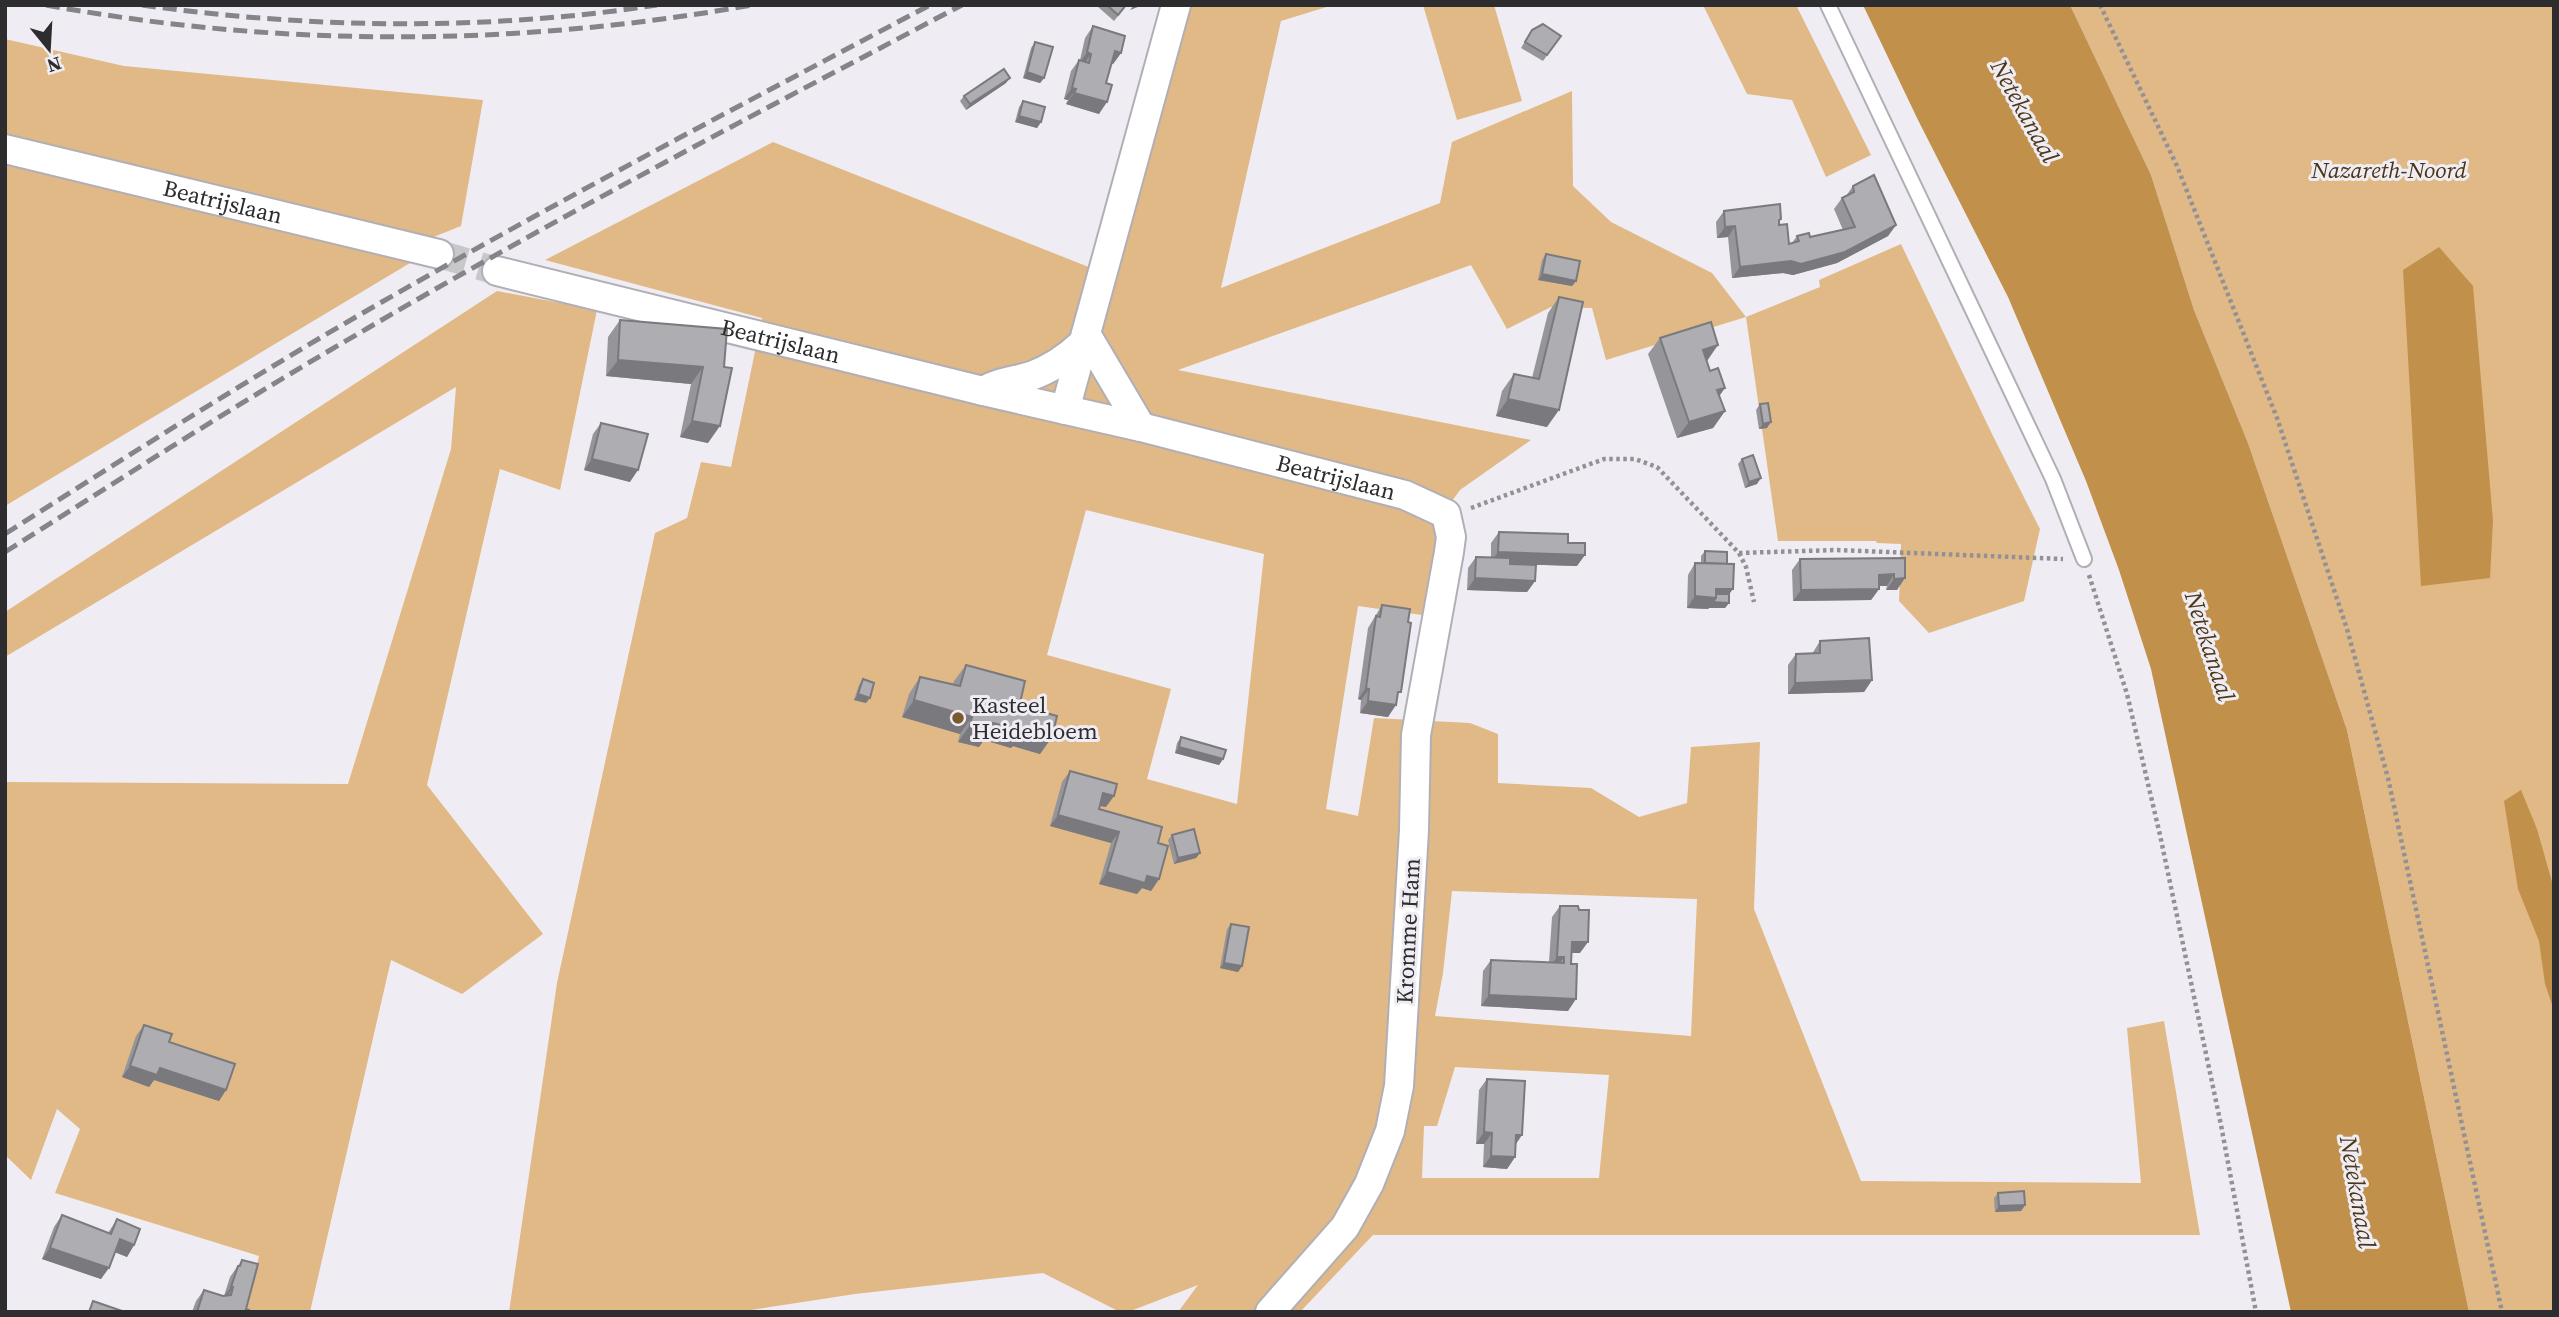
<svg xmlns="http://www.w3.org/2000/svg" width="2559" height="1317" font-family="'Source Serif 4',serif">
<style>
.green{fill:#e0b986;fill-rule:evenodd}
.water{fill:#c1904b}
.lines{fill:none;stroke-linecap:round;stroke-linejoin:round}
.street-tunnel{stroke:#c8c7cc;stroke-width:28;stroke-dasharray:28 14;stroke-linecap:butt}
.lane-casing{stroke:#b1afb5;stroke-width:18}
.street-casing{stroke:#b1afb5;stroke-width:32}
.path{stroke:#929195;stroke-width:4.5;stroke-dasharray:3.5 3.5;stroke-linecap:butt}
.lane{stroke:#fff;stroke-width:14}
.street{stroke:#fff;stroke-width:28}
.rail{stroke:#858487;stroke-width:5;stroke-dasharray:14 7;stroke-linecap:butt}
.wall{fill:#969599}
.shaded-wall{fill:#7a797d}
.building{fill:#aeadb2;stroke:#7a797d;stroke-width:2}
.poi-dot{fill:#785a2e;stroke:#efedf3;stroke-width:2.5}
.labels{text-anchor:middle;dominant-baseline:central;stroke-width:6;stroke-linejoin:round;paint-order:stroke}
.park-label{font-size:23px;font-style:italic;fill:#4a3516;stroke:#efedf3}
.street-label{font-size:23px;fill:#2d2d2f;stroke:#efedf3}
.poi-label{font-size:23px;fill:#2d2d2f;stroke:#efedf3;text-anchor:start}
.water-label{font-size:24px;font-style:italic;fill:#4c3719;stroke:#efedf3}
</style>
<rect width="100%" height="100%" fill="#efedf3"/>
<g class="green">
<path d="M 1188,5 L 1333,5 L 1281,21 L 1221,288 L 1440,203 L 1452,142 L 1572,91 L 1573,186 L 1611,222 L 1712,273 L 1746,317 L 1820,287 L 1819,280 L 1901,244 L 1993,436 L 2040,529 L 2024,601 L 1929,633 L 1899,601 L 1901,544 L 1877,543 L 1876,541 L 1778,541 L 1746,317 L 1606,360 L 1592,308 L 1551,307 L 1507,329 L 1471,265 L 1178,370 L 1531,440 L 1460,490 L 1452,501 L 1422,615 L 1358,606 L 1326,809 L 1358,816 L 1374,718 L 1470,723 L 1498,734 L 1498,783 L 1591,788 L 1639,817 L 1687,803 L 1691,747 L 1760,742 L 1754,909 L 1861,1181 L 2141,1183 L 2127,1028 L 2164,1021 L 2200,1235 L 1373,1235 L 1300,1312 L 1178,1312 L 1198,1285 L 1128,1312 L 1120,1312 L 1043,1273 L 855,1294 L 738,1312 L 509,1312 L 557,983 L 655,533 L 687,518 L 701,462 L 731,467 L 762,318 L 545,260 L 773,142 L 1114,277 ZM 1086,510 L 1264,554 L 1237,804 L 1147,779 L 1171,689 L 1047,655 ZM 1452,891 L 1697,899 L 1691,1036 L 1435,1016 L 1443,973 ZM 1455,1067 L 1609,1075 L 1599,1178 L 1422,1178 L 1424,1126 L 1437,1126 Z"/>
<polygon points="1423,5 1494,5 1522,101 1457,120"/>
<polygon points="1703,5 1796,5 1871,155 1826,177 1792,100 1747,94"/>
<polygon points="2070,5 2554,5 2554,1312 2469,1312 2347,730 2248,443 2194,310 2151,175"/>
<polygon points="5,39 124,66 483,100 461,226 391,254 410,263 5,506"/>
<polygon points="497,291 597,310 560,490 500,469 427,785 543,934 462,994 391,960 310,1312 246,1312 259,1256 55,1193 80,1129 57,1109 31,1180 5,1155 5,782 348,784 451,449 456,387 5,657 5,612"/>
</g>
<g class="water">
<polygon points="1863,5 2070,5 2151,175 2194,310 2248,443 2347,730 2469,1312 2291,1312 2151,669 2119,570 2086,481 2008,297 1918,120"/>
<polygon points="2439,247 2473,286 2493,521 2490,578 2421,586 2403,270"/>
<polygon points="2521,790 2537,829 2554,889 2554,1010 2545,984 2539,941 2518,889 2504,801"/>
</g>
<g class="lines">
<polyline class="street-tunnel" points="439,254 497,271"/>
<defs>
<polyline id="lane" points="1828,5 2053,479 2084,559"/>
<g id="street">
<path id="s1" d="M 5,149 L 439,254"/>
<path id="s2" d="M 497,271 L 983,391 L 1141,427 L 1405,495 L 1446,514 L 1451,537 L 1449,552 L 1416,735 L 1414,830 L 1399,1086 L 1390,1131 L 1369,1184 L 1345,1227 L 1270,1312"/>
<polyline points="1086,334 1141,427"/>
<path d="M 983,391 C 998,382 1014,381 1031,376 C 1051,369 1068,357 1083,343"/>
<polyline points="1065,410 1176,5"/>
</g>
</defs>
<use href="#lane" class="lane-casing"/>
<use href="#street" class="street-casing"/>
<g class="path">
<polyline points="2100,5 2177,166 2277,418 2347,629 2388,778 2502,1312"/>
<polyline points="1471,508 1604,459 1635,459 1657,467 1739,553 1746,567 1754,602"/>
<polyline points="1739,553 1837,550 2063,559"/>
<polyline points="2089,575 2127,694 2160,835 2221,1125 2256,1312"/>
</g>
<use href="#lane" class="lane"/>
<use href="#street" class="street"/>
<g class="rail">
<path d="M 46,5 C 281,48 517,47 752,5"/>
<path d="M 142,5 C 311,29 488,31 657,5"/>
<path d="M 5,534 C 123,459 240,384 361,314 C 548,206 739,106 930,5"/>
<path d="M 5,552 C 125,476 245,399 368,328 C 563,214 763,110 962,5"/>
</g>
</g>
<g class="wall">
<polygon points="1098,5 1127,5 1114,21 1097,6"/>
<polygon points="1093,26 1121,53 1113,64 1111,64 1099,114 1066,104 1068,100 1064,99 1071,71 1079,60 1080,60 1085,38"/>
<polygon points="1532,30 1561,36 1543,61 1521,48"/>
<polygon points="1035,42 1044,78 1040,83 1023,78 1031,48"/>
<polygon points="1006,83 966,110 960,101 964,96"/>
<polygon points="1023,101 1041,122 1037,128 1015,122 1019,107"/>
<polygon points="1853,186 1896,225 1888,236 1837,263 1793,275 1783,273 1732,278 1728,237 1717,238 1716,222 1724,211 1779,222 1789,244 1792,243 1797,236 1810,237 1843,230 1834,209 1842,198 1846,196"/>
<polygon points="1546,254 1576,281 1572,286 1538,280 1542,260"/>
<polygon points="1559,297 1547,427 1496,416 1502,391 1514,374 1532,378 1548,313"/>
<polygon points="620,320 727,329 708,443 680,437 691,384 606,376 608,337"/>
<polygon points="1660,338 1707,361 1725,411 1713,428 1677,438 1648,354"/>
<polygon points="1760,404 1767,428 1759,429 1756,410"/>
<polygon points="601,423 630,482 584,470 593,434"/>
<polygon points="1742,459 1757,484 1745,488 1738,464"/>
<polygon points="1499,532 1568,543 1577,566 1510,564 1535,581 1527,592 1467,590 1468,568 1476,557 1491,557 1491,543"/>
<polygon points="1705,551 1727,564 1729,603 1725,608 1709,608 1708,609 1687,608 1688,575 1695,563 1701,563 1701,556"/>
<polygon points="1905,558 1897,590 1886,590 1887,586 1879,586 1879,589 1871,600 1793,601 1792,570 1800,559"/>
<polygon points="1382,605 1397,698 1388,717 1360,713 1361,700 1358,699 1368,628"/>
<polygon points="1820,641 1872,680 1864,692 1788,694 1788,665 1796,654 1812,654"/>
<polygon points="966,665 1020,703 1028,708 1052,737 1040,754 1013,746 1011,748 984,740 979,747 958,742 960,734 902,717 909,694 920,677 953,684 954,681"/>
<polygon points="863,679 866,703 854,700 859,685"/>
<polygon points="1181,737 1223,759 1219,765 1175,753 1177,743"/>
<polygon points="1070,771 1106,807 1100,806 1099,809 1158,843 1159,879 1151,891 1142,888 1137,894 1099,884 1111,843 1050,826 1062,782"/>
<polygon points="1172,835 1200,853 1196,858 1174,864 1168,840"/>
<polygon points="1560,906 1580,953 1572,953 1568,1011 1481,1006 1483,971 1491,960 1549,962 1552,917"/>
<polygon points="1231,924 1242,966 1238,972 1220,968 1227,929"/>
<polygon points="144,1025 169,1042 226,1090 219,1101 154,1080 149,1087 122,1077 136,1036"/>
<polygon points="1487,1079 1515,1157 1507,1169 1483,1167 1484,1144 1476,1144 1479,1090"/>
<polygon points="1998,1193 2025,1205 2021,1211 1995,1212 1994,1198"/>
<polygon points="62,1215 108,1233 117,1219 134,1245 127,1257 115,1252 101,1279 42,1259 54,1227"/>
<polygon points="242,1260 246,1309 249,1312 192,1312 196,1301 204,1290 224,1296 230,1277"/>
</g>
<g class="shaded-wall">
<polygon points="1134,5 1143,5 1130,10"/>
<polygon points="1115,51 1121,53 1113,64 1107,62"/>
<polygon points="1087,52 1091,54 1083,65 1079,64"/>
<polygon points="1027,72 1044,78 1040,83 1023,78"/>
<polygon points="1010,78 1006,83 966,110 970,104"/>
<polygon points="1072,88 1076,89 1068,100 1064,99"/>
<polygon points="1074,93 1107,102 1099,114 1066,104"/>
<polygon points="1019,116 1041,122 1037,128 1015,122"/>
<polygon points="1896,225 1888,236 1837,263 1793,275 1783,273 1732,278 1740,267"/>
<polygon points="1735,226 1728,237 1717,238 1725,227"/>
<polygon points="1542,274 1576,281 1572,286 1538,280"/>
<polygon points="1718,345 1707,361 1703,350"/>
<polygon points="618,360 703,367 691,384 606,376"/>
<polygon points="1725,388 1713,405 1717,390"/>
<polygon points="1508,399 1559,410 1547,427 1496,416"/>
<polygon points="1725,411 1713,428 1677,438 1689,422"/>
<polygon points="692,421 720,426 708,443 680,437"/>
<polygon points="1771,422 1767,428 1759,429 1763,424"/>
<polygon points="592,459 638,470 630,482 584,470"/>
<polygon points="1761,478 1757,484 1745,488 1749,482"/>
<polygon points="1498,552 1585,555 1577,566 1490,563"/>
<polygon points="1894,574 1887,586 1871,586 1879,575"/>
<polygon points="1475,578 1535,581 1527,592 1467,590"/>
<polygon points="1905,578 1897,590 1886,590 1894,579"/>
<polygon points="1716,589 1733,589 1725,600 1729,603 1725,608 1709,608 1708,609 1687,608 1695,596"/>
<polygon points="1879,589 1871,600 1793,601 1801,590"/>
<polygon points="1872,680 1864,692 1788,694 1795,683"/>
<polygon points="1366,688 1369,689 1361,700 1358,699"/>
<polygon points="858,694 870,698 866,703 854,700"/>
<polygon points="914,700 972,717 960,734 902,717"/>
<polygon points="1368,701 1396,705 1388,717 1360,713"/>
<polygon points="993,723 1024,729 1052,737 1040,754 1013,746 1011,748 984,740 979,747 958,742 970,725"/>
<polygon points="1179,747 1223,759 1219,765 1175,753"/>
<polygon points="1103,793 1114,796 1106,807 1095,805"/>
<polygon points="1058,815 1119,832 1111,843 1050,826"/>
<polygon points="1200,853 1196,858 1174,864 1178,858"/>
<polygon points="1107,872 1147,876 1159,879 1151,891 1142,888 1137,894 1099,884"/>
<polygon points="1572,942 1588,942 1580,953 1564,953"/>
<polygon points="1557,957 1564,957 1556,968 1549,968"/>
<polygon points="1224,963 1242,966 1238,972 1220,968"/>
<polygon points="1489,995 1576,999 1568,1011 1481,1006"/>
<polygon points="130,1066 160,1068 226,1090 219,1101 154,1080 149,1087 122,1077"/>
<polygon points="1484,1132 1492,1133 1484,1144 1476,1144"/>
<polygon points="1516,1135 1522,1135 1514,1147"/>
<polygon points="1491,1156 1515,1157 1507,1169 1483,1167"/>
<polygon points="2025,1205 2021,1211 1995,1212 1999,1206"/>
<polygon points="120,1239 134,1245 127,1257 112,1251"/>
<polygon points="50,1248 109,1268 101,1279 42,1259"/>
<polygon points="231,1287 233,1287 226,1298 223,1298"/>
</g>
<g class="building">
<polygon points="1107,5 1126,5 1118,15"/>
<polygon points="1543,24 1561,36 1547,55 1525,42 1532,30"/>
<polygon points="1093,26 1125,36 1121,53 1115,51 1106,83 1112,85 1107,102 1074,93 1076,89 1072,88 1079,60 1089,63 1091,54 1087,52"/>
<polygon points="1035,42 1053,47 1044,78 1027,72"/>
<polygon points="1004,69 1010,78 970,104 964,96"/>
<polygon points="1023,101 1045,107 1041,122 1019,116"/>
<polygon points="1874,175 1896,225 1845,252 1801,264 1791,261 1740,267 1735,226 1725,227 1724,211 1780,204 1781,219 1779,220 1779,225 1787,224 1789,244 1799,241 1797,236 1809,233 1810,237 1855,227 1842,198 1854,192 1853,186"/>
<polygon points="1546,254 1580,261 1576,281 1542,274"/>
<polygon points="1559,297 1583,302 1559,410 1508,399 1514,374 1539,379"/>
<polygon points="620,320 727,329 724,367 732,368 720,426 692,421 703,367 618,360"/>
<polygon points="1711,322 1718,345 1703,350 1710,371 1718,368 1725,388 1717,390 1725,411 1689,422 1660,338"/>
<polygon points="1768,403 1771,422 1763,424 1760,404"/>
<polygon points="601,423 648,434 638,470 592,459"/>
<polygon points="1753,455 1761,478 1749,482 1742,459"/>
<polygon points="1499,532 1568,534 1568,543 1585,543 1585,555 1498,552"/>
<polygon points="1705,551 1727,552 1727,564 1705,563"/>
<polygon points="1476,557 1510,558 1510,564 1536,565 1535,581 1475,578"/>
<polygon points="1905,558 1905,578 1894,579 1894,574 1879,575 1879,589 1801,590 1800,559"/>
<polygon points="1695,563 1734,564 1733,589 1716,589 1716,598 1695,596"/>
<polygon points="1716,594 1729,594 1729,603 1713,602 1716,598"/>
<polygon points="1382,605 1410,609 1408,622 1411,623 1401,692 1398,692 1396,705 1368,701 1369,689 1366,688 1376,616 1380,617"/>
<polygon points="1869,638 1872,680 1795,683 1796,654 1820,653 1820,641"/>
<polygon points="966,665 1025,681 1020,703 1029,706 1028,708 1057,716 1052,737 1024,729 1023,731 993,723 990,731 970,725 972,717 914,700 920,677 960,686"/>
<polygon points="863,679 874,683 870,698 858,694"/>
<polygon points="1181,737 1226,750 1223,759 1179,747"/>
<polygon points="1070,771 1117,784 1114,796 1103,793 1099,809 1162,827 1158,843 1168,846 1159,879 1147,876 1145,883 1107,872 1119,832 1058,815"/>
<polygon points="1194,829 1200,853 1178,858 1172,835"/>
<polygon points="1560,906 1578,906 1579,910 1589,910 1588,942 1572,942 1571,964 1577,964 1576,999 1489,995 1491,960 1564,963 1564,957 1557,957"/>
<polygon points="1231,924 1249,927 1242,966 1224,963"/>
<polygon points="144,1025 172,1034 169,1042 235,1064 226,1090 160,1068 157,1075 130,1066"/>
<polygon points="1487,1079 1525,1081 1522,1135 1516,1135 1515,1157 1491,1156 1492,1133 1484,1132"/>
<polygon points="2024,1191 2025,1205 1999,1206 1998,1193"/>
<polygon points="62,1215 111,1234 117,1219 140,1229 134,1245 120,1239 109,1268 50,1248"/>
<polygon points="242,1260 258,1264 246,1309 249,1310 249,1312 197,1312 204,1290 223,1296 231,1295 233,1287 231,1287 238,1266 240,1266"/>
<polygon points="93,1301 122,1311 89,1312"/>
</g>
<circle class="poi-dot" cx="958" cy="718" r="7"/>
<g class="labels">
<g class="park-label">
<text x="2389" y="170">Nazareth-Noord</text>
</g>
<g class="street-label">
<text stroke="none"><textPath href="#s1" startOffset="224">Beatrijslaan</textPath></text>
<text stroke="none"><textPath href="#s2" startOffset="292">Beatrijslaan</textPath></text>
<text stroke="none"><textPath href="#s2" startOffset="864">Beatrijslaan</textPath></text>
<text transform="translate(1408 931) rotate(-87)">Kromme Ham</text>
</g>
<g class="poi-label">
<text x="972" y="705">Kasteel<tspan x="972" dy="26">Heidebloem</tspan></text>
</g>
<g class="water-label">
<text transform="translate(2025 111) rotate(61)">Netekanaal</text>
<text transform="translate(2210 646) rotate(72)">Netekanaal</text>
<text transform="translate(2358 1192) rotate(80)">Netekanaal</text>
</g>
</g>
<rect width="2559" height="1317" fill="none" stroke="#2d2d2f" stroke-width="14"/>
<g transform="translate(49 49) rotate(162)" stroke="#efedf3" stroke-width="5" paint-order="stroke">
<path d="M0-5L12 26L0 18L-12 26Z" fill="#2d2d2f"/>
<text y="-10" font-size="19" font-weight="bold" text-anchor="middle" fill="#2d2d2f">N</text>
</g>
</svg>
